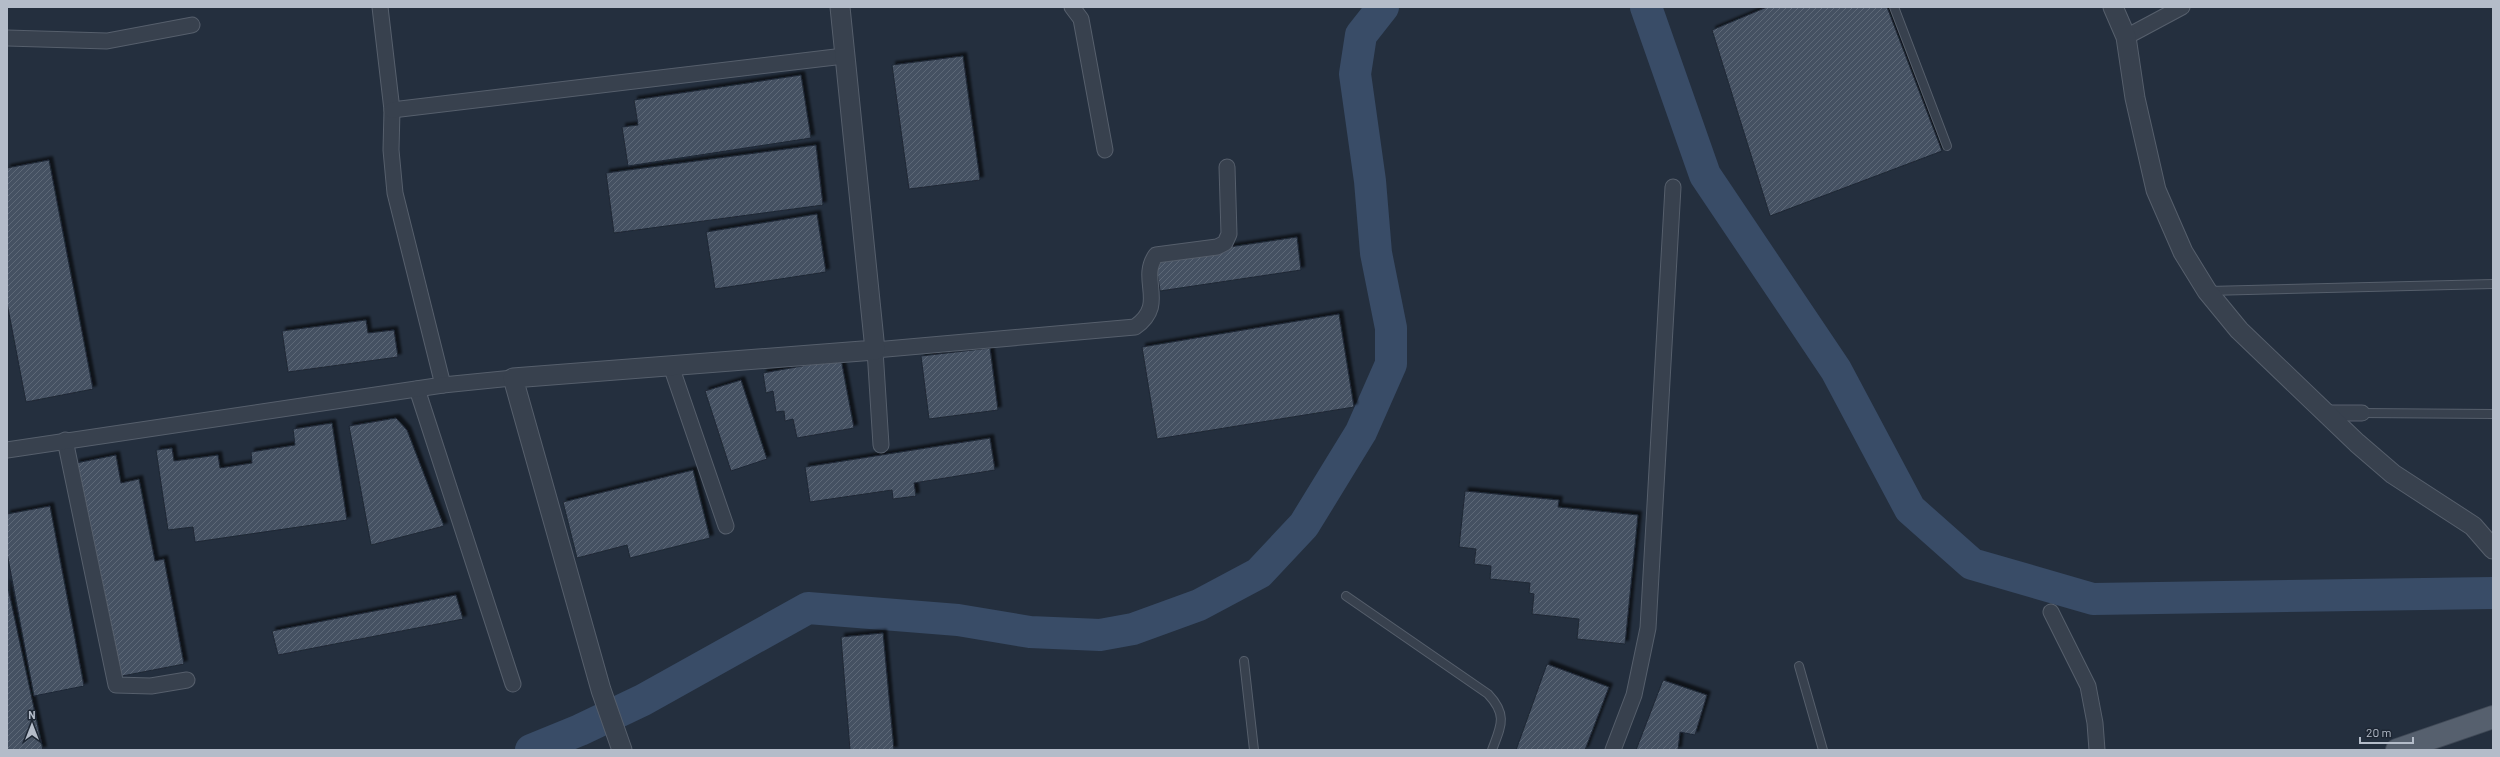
<svg xmlns="http://www.w3.org/2000/svg" width="2500" height="757" font-family="Barlow,sans-serif">
<style>
.lines{fill:none;stroke-linecap:round;stroke-linejoin:round}
.river{stroke:#394c67;stroke-width:32}
.building{fill:url(#building-hatch);stroke:#1f2835;filter:url(#shadow)}
.service-casing{stroke:#565f6c;stroke-width:10}
.minor-casing{stroke:#565f6c;stroke-width:17}
.tertiary-casing{stroke:#565f6c;stroke-width:21}
.primary-casing{stroke:#414a57;stroke-width:24}
.service{stroke:#38414e;stroke-width:8}
.minor{stroke:#38414e;stroke-width:15}
.tertiary{stroke:#38414e;stroke-width:19}
.primary{stroke:#56606e;stroke-width:22}
</style>
<defs>
<pattern id="building-hatch" width="6" height="6" patternUnits="userSpaceOnUse"><rect width="6" height="6" fill="#455162"/><path d="M-1 1l2-2M0 6l6-6M5 7l2-2" fill="none" stroke="#5d6877"/></pattern>
<filter id="shadow"><feDropShadow dx="3.5" dy="-3.5" stdDeviation="1" flood-color="#0009"/></filter>
</defs>
<rect width="100%" height="100%" fill="#242f3e"/>
<g class="lines">
<g class="river">
<polyline points="1646,7 1705,175 1836,370 1910,509 1972,564 2093,599 2493,593"/>
<polyline points="531,750 580,730 643,700 808,608 958,620 1030,632 1100,635 1133,629 1199,605 1259,573 1304,525 1361,432 1391,364 1391,328 1376,253 1370,181 1355,74 1361,35 1383,7"/>
</g>
</g>
<g class="building">
<polygon points="1767,7 1887,7 1942,151 1770,216 1712,30"/>
<polygon points="963,56 980,180 909,189 892,65"/>
<polygon points="801,75 811,138 628,166 622,127 638,125 634,100"/>
<polygon points="816,145 823,205 614,233 606,173"/>
<polygon points="49,160 93,389 26,402 7,303 7,168"/>
<polygon points="817,214 826,272 715,289 706,232"/>
<polygon points="1297,237 1301,270 1160,291 1155,258"/>
<polygon points="1339,314 1354,407 1157,439 1142,347"/>
<polygon points="366,320 368,333 394,330 398,357 288,372 282,331"/>
<polygon points="990,348 998,410 929,419 921,356"/>
<polygon points="841,359 854,428 797,438 793,419 785,421 784,411 776,412 773,391 766,393 763,373"/>
<polygon points="741,380 767,459 731,471 705,391"/>
<polygon points="396,418 407,430 444,526 371,545 349,426"/>
<polygon points="332,423 347,520 195,542 193,527 168,530 156,450 172,448 174,461 218,455 220,468 252,463 251,452 295,445 293,429"/>
<polygon points="990,438 995,470 914,483 916,496 893,499 892,490 810,502 805,467"/>
<polygon points="116,455 121,483 139,479 155,561 164,559 184,664 117,677 76,463"/>
<polygon points="693,470 710,538 630,558 627,545 577,558 563,502"/>
<polygon points="1465,491 1559,500 1558,507 1638,515 1625,644 1577,639 1579,619 1532,614 1534,594 1529,593 1530,583 1490,579 1491,566 1474,564 1476,549 1459,547"/>
<polygon points="50,506 84,686 34,696 7,553 7,514"/>
<polygon points="7,583 43,750 7,750"/>
<polygon points="456,595 463,619 278,655 272,631"/>
<polygon points="883,633 894,750 850,750 841,637"/>
<polygon points="1547,664 1609,687 1585,750 1516,750"/>
<polygon points="1663,680 1707,695 1695,735 1680,732 1678,750 1636,750"/>
</g>
<g class="lines">
<defs>
<g id="service">
<polyline points="1894,7 1947,146"/>
<polyline points="2208,291 2493,284"/>
<polyline points="2362,413 2493,414"/>
<path d="M 1346,596 L 1488,694 C 1508,715 1501,726 1492,750"/>
<polyline points="1244,661 1254,750"/>
<polyline points="1799,666 1823,750"/>
</g>
<g id="minor">
<polyline points="380,7 392,110 391,150 395,193 443,385"/>
<polyline points="1072,7 1081,19 1105,150"/>
<polyline points="2126,37 2182,7"/>
<polyline points="7,38 107,41 192,25"/>
<polyline points="392,110 844,56"/>
<polyline points="671,366 726,526"/>
<polyline points="417,389 513,684"/>
<polyline points="2325,413 2362,413"/>
<polyline points="65,440 116,685 151,686 187,680"/>
<path d="M 881,445 L 875,350 L 1135,327 C 1168,304 1138,280 1156,255 L 1217,247 L 1225,243 L 1229,234 L 1227,167"/>
<polyline points="7,450 443,385 513,378"/>
<polyline points="2051,612 2088,686 2095,723 2097,750"/>
<polyline points="1613,750 1634,695 1648,628 1673,187"/>
</g>
<g id="tertiary">
<polyline points="2113,7 2126,37 2135,98 2156,190 2183,252 2207,291 2239,330 2357,443 2393,474 2473,526 2493,549"/>
<polyline points="622,750 601,690 513,378 875,350 840,7"/>
</g>
<polyline id="primary" points="2397,750 2493,717"/>
</defs>
<use href="#service" class="service-casing"/>
<use href="#minor" class="minor-casing"/>
<use href="#tertiary" class="tertiary-casing"/>
<use href="#primary" class="primary-casing"/>
<use href="#service" class="service"/>
<use href="#minor" class="minor"/>
<use href="#tertiary" class="tertiary"/>
<use href="#primary" class="primary"/>
</g>
<rect width="2500" height="757" fill="none" stroke="#b4bcc9" stroke-width="16"/>
<g transform="translate(32 725)" stroke="#1d2633" stroke-width="3" paint-order="stroke">
<path d="M0-3L7 15L0 10L-7 15Z" fill="#b4bcc9"/>
<text y="-6" font-size="11" font-weight="bold" text-anchor="middle" fill="#b4bcc9">N</text>
</g>
<path d="M2360 737v6h53v-6" fill="none" stroke="#b4bcc9" stroke-width="2"/>
<text x="2366" y="737" font-size="12" fill="#b4bcc9" stroke="#1d2633" stroke-width="3" paint-order="stroke">20 m</text>
</svg>
